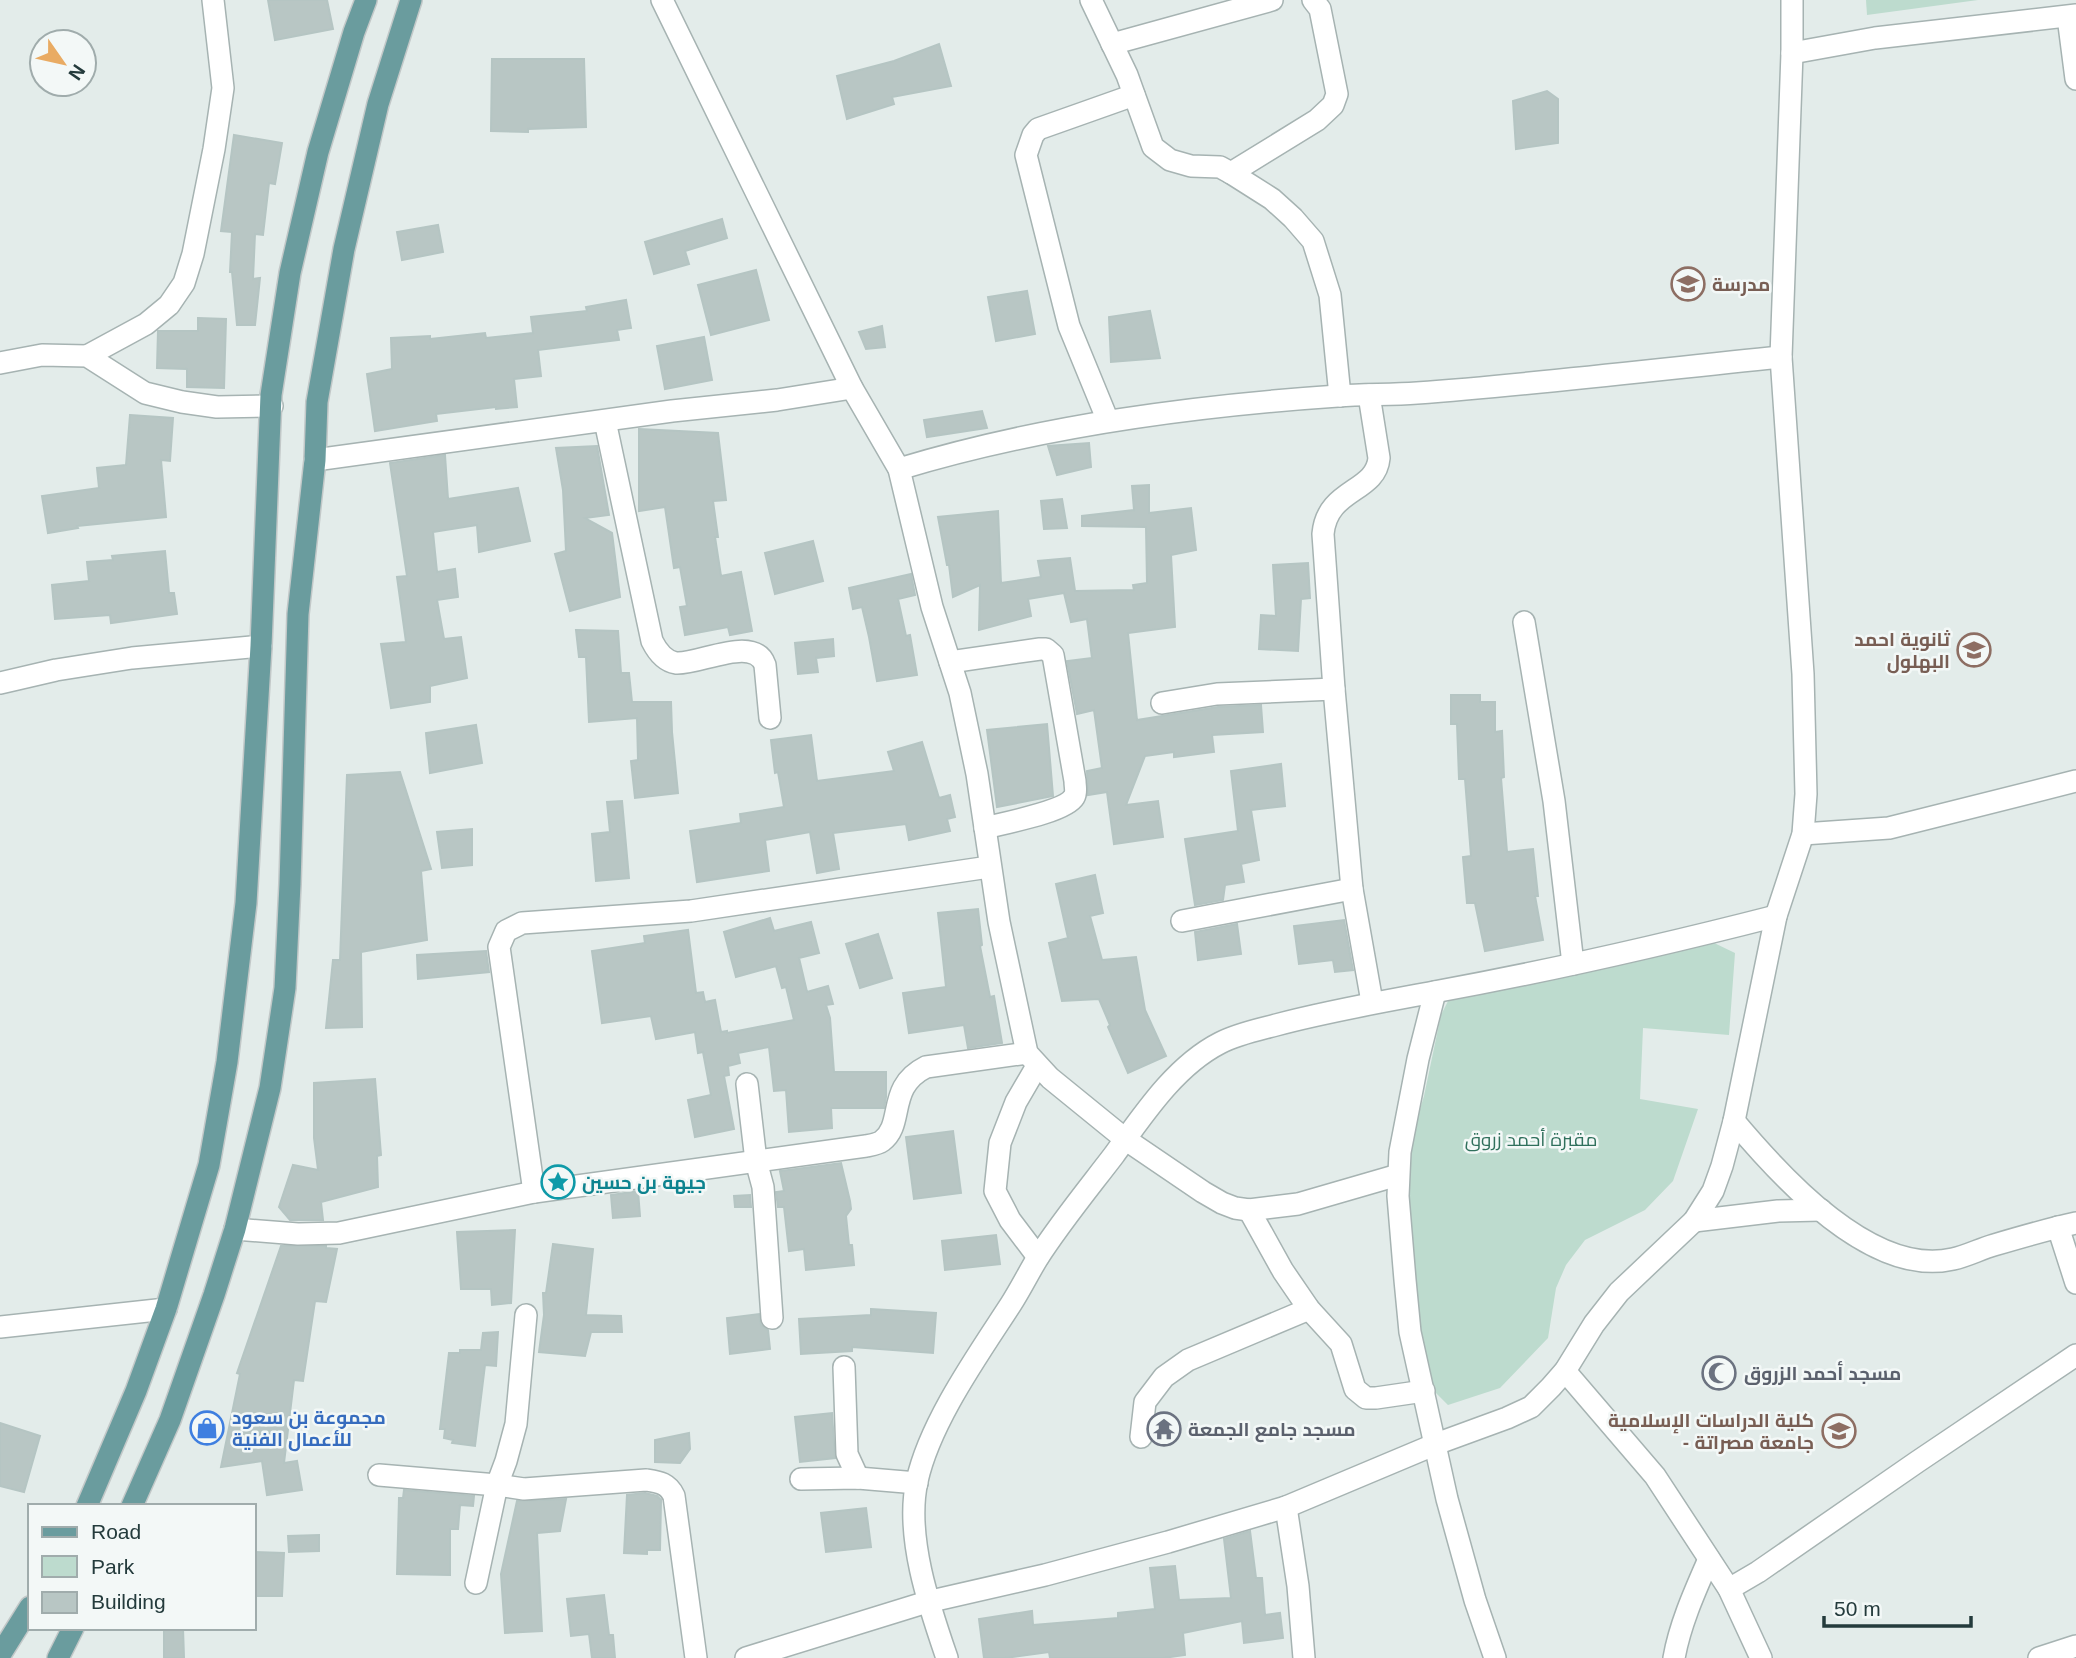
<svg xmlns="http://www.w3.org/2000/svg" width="2076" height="1658" font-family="Helvetica,Cairo,sans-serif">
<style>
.green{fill:#bddbce}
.building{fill:#b8c6c4;stroke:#b5c5c3;stroke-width:2}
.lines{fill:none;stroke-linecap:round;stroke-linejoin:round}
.minor-casing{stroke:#a6b3b2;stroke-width:24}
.major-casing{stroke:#c2c8c8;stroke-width:24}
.minor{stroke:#fff;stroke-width:21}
.major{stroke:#6a9c9e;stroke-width:21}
.labels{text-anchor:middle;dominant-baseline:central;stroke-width:5;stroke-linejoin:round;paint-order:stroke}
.education-label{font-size:19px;font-weight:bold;fill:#785e54;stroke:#f3f8f7;text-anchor:end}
.park-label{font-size:19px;fill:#30705c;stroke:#f3f8f7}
.culture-label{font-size:19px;font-weight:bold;fill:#0d838f;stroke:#f3f8f7;text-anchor:start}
.worship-label{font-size:19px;font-weight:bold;fill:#5b616d;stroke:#f3f8f7;text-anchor:start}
.shop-label{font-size:19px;font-weight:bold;fill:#366cbe;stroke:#f3f8f7;text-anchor:start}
</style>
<rect width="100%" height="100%" fill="#e3ecea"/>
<g class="green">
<polygon points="1866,0 1978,0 1867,15"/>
<polygon points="1708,940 1735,953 1729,1035 1643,1028 1640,1099 1698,1109 1673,1181 1645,1210 1585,1240 1566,1265 1556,1288 1548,1338 1500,1388 1448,1405 1435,1392 1420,1357 1413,1327 1406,1156 1424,1096 1441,1015 1451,995"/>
</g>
<g class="building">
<polygon points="268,0 327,0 333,29 275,40"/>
<polygon points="939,44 951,86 892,97 894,104 847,119 837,76 894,61"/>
<polygon points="492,59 584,59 586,127 528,129 528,132 491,131"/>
<polygon points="1547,91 1558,99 1558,143 1516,149 1513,101"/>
<polygon points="234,135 282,143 275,184 269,183 263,235 255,234 253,279 260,278 255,325 237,325 232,272 230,272 232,232 221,231"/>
<polygon points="722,219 727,238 685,251 689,264 654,274 645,242"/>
<polygon points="438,225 443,252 402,260 397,232"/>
<polygon points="756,270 769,320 711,335 698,285"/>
<polygon points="1027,291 1035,334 996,341 988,297"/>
<polygon points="626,300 631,328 617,330 619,340 538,350 541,376 514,379 517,407 496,409 496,407 436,414 437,421 375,431 367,374 392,369 391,338 430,336 430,339 485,333 486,338 533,333 531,317 587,311 586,307"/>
<polygon points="1150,311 1160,358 1111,362 1109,317"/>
<polygon points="198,318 226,319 224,388 187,387 187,369 157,368 158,331 198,331"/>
<polygon points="882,326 885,347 866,349 859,332"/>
<polygon points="704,337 712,380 665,389 657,346"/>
<polygon points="982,411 987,428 927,437 924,420"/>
<polygon points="130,415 173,418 170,461 161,460 166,517 77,526 78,528 48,533 42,496 99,488 97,468 126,465"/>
<polygon points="639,429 718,433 726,500 713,501 718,537 715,537 721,576 741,572 752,631 730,635 728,627 685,635 680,607 687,606 680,567 674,568 665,507 639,511"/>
<polygon points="1089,443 1091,467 1057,475 1048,446"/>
<polygon points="597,446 609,515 585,518 612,533 620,597 570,611 555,554 566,551 563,490 556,448"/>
<polygon points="445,455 448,499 518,488 530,541 479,552 477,525 433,532 437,572 455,569 458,597 437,600 444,639 461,637 467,678 430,686 430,702 391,708 381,644 406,642 397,577 407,576 390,463"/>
<polygon points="1149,485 1149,513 1191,508 1196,550 1171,555 1175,627 1128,633 1137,720 1218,707 1261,705 1263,732 1212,735 1214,752 1174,757 1174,752 1145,756 1126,805 1158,801 1163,837 1114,844 1107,792 1088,795 1087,771 1102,768 1094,710 1077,714 1067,661 1092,658 1087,619 1071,622 1064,593 1028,599 1031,616 979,630 980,585 953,597 949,565 947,565 938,517 998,511 1001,583 1041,577 1038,561 1070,558 1075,591 1134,590 1133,585 1147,583 1146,527 1082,526 1082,516 1134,510 1132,486"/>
<polygon points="1062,499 1067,528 1044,529 1041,501"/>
<polygon points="813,541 823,581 775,594 765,553"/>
<polygon points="165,551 169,593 174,593 177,614 111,623 110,615 55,619 52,585 89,581 87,562 113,560 112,556"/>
<polygon points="1308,563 1310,598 1301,599 1298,651 1259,649 1261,615 1276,616 1273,565"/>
<polygon points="911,574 915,595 898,599 906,636 910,635 917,675 877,681 869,637 862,607 853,609 849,588"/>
<polygon points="576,630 618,631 621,673 629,673 632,702 671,702 672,732 678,793 635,798 631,761 638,760 637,718 589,722 586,657 579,657"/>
<polygon points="833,639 834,656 816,658 818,672 798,674 795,643"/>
<polygon points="1451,695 1480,695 1480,702 1495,702 1495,732 1502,731 1504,777 1501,778 1507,852 1533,849 1538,896 1535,896 1543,940 1485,951 1475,903 1467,903 1463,857 1471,856 1465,779 1459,779 1457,724 1451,724"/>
<polygon points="1047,724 1053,796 997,807 987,730"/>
<polygon points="476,725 482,763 430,773 426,733"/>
<polygon points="811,735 817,781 894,771 888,752 922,742 939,798 950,795 955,817 947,819 950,831 909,840 906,824 833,833 839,869 817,873 810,832 765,840 769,871 697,882 690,831 741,823 740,814 784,807 778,772 775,773 771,740"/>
<polygon points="1281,764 1285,806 1251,810 1259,860 1241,864 1244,882 1225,885 1223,900 1195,905 1185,839 1238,831 1231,771"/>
<polygon points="400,772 431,869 421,871 427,940 361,952 362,1027 326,1028 333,960 340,960 347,775"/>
<polygon points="622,801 629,878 596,881 592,834 610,832 607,802"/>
<polygon points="472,829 472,865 442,868 437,832"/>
<polygon points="1095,875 1103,913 1090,916 1102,960 1136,957 1145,1010 1166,1056 1128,1073 1108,1027 1110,1025 1099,999 1062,1001 1049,943 1068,938 1056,884"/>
<polygon points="978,909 982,945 980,946 990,997 994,996 1002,1043 968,1048 964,1025 909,1033 903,993 946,987 938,913"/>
<polygon points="770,918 774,931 811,922 819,953 799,958 807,992 828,986 833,1004 826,1005 830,1018 834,1072 886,1072 886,1097 884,1108 831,1108 832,1128 789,1132 786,1090 774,1091 769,1047 738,1053 740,1063 728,1066 729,1075 724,1076 734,1129 695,1137 688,1100 711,1095 703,1052 698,1053 695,1032 656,1039 651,1016 602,1023 592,951 645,943 644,936 688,930 696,993 703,992 705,1002 715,1000 721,1032 727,1031 727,1033 794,1020 786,987 782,988 776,966 736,977 724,932"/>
<polygon points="1344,920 1353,970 1335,972 1333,960 1299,964 1294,926"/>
<polygon points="1237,924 1241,954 1198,960 1195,932"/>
<polygon points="878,934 892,978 860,988 846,944"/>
<polygon points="486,951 489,972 418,979 417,955"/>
<polygon points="375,1079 381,1155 377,1156 378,1187 321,1202 323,1220 290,1220 279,1207 293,1165 318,1170 314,1138 314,1083"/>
<polygon points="953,1131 961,1193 914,1199 906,1137"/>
<polygon points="841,1163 850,1201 851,1209 846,1216 849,1245 852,1245 854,1265 806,1270 804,1249 789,1251 784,1207 778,1207 776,1192 784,1191 780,1171"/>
<polygon points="638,1191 640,1216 613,1218 611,1195"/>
<polygon points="750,1195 751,1207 735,1207 734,1196"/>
<polygon points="515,1230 511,1303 492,1305 491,1289 461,1289 457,1232"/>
<polygon points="996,1235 1000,1264 945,1270 942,1241"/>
<polygon points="553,1244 593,1249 586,1315 621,1316 622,1332 591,1332 585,1356 539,1352 544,1315 543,1293 546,1293"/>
<polygon points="281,1246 326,1246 326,1248 337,1249 326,1302 315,1301 303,1381 294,1380 284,1463 297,1461 302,1490 267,1495 262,1461 221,1467 240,1374 237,1373"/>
<polygon points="871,1309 936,1313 933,1353 852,1347 852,1351 801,1354 799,1319 871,1315"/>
<polygon points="759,1314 761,1325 768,1330 770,1349 730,1354 727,1318"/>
<polygon points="498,1332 496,1366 485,1365 475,1446 452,1443 453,1440 444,1438 445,1429 440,1429 449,1353 460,1353 460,1350 481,1350 483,1333"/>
<polygon points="832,1413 835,1458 800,1462 795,1417"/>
<polygon points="0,1423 40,1436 24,1492 0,1486"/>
<polygon points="689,1433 690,1449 680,1463 655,1462 655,1440"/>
<polygon points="404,1490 474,1496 473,1506 460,1505 458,1529 450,1529 450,1575 397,1574 399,1498 403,1498"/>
<polygon points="645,1493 657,1496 661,1500 660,1550 647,1550 647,1554 624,1553 627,1495"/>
<polygon points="566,1499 560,1531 537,1533 542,1631 505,1633 501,1574 517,1501"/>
<polygon points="866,1508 871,1547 826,1552 821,1513"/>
<polygon points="1250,1531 1256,1578 1262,1578 1265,1615 1280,1613 1283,1638 1244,1643 1242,1621 1183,1633 1185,1655 1163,1658 1050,1658 1049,1652 1005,1658 984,1658 979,1619 1032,1611 1033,1625 1118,1618 1118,1613 1155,1609 1150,1568 1175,1566 1179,1600 1231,1598 1224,1539"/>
<polygon points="319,1535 319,1551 289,1552 288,1536"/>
<polygon points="254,1552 284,1553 282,1596 254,1596"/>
<polygon points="604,1595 609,1635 613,1635 615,1658 592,1658 589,1634 571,1636 567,1599"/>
<polygon points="164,1628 183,1628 184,1658 164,1658"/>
</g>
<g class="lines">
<defs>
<g id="minor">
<polyline points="662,0 852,388 899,469 932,607 960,693 977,774 999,922 1027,1053 1050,1078 1125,1139 1203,1192 1222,1203 1235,1208 1249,1210 1298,1204 1398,1175"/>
<polyline points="1091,0 1127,75 1153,147 1170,160 1191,166 1220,167 1231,173 1272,199 1293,218 1313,241 1330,295 1340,396"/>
<polyline points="2068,17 2076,79"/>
<polyline points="1112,44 1272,0"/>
<polyline points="1792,53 1875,38 2076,15"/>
<polyline points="1231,173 1317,120 1333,105 1337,94 1320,9 1313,0"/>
<polyline points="87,356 146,324 169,305 184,283 193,254 214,149 223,88 213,0"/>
<polyline points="0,363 42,355 87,356 145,393 182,402 217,407 272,406"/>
<path d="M 1369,395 L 1379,458 C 1376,493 1327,488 1323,534 L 1334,689 L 1352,889 L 1372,1002"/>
<path d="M 605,421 L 652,641 C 657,651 664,661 676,663 C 699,665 754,634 765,665 L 770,718"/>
<polyline points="1108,421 1069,326 1026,155 1033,135 1038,129 1134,95"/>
<polyline points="315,460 672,411 777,400 852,388"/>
<path d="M 899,469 C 1041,426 1190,406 1338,396 C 1364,394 1391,395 1417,393 C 1539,384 1660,369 1781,357"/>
<polyline points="1524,622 1554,801 1573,964"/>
<path d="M 950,662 L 1040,649 L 1046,649 L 1053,655 L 1075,781 C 1075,787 1077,792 1074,797 C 1065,812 1003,823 985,828"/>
<polyline points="0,683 56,670 132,658 261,646"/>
<polyline points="1162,703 1217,694 1334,689"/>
<polyline points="1803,834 1889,828 2076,781"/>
<polyline points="1182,921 1352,889"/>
<polyline points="1435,992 1418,1059 1400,1152 1398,1196 1405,1280 1410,1332 1447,1499 1475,1600 1495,1658"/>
<polyline points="1037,1066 1016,1102 1000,1143 995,1191 1010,1220 1038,1257"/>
<polyline points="747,1084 756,1161 763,1187 772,1318"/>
<path d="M 1734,1121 C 1781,1177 1872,1278 1953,1259 C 1967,1256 1980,1249 1994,1245 C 2021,1237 2048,1229 2076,1223"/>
<polyline points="534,1192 499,947 506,931 522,923 691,911 989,867"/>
<polyline points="1249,1210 1283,1271 1309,1309 1341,1344 1355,1389 1366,1398 1376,1398 1424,1391"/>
<polyline points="1694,1221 1778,1211 1821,1210"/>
<polyline points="2058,1227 2076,1283"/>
<path d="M 235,1229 L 298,1234 L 339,1233 L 534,1192 L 866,1146 C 871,1145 878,1144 882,1141 C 905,1124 886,1087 926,1067 L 1027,1053"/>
<path d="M 526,1315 L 516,1424 L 506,1461 L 497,1485 L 524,1489 L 646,1480 C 659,1482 668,1483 674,1496 L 696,1658"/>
<polyline points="0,1327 166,1309"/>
<polyline points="844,1367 847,1454 858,1478"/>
<polyline points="1565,1371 1655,1476 1729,1589 1761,1658"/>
<polyline points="1141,1437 1145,1402 1164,1377 1188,1360 1309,1309"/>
<polyline points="379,1475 497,1485 476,1583"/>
<polyline points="801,1479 858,1478 917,1483"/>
<polyline points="1286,1507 1298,1586 1304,1658"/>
<polyline points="1729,1589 1758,1572 1917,1462 2076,1355"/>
<polyline points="746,1658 927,1602 1045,1575 1168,1542 1286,1507 1436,1444 1507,1418 1531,1407 1551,1387 1565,1371 1594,1324 1619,1292 1694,1221 1713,1191 1722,1166 1734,1121 1776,916 1803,834 1806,794 1803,674 1781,357 1792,53 1792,0"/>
<path d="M 947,1658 C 929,1606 905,1536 917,1481 C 930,1422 978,1355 1011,1304 C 1020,1290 1028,1274 1037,1259 C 1060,1223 1088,1189 1114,1155 C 1143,1115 1175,1066 1220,1043 C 1237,1034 1257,1030 1276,1025 C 1328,1011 1381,1002 1434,992 C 1549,971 1663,945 1776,916"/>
<path d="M 1674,1658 C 1680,1624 1695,1591 1709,1559"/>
<polyline points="2039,1658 2076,1646"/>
</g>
<g id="major">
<polyline points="87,1506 136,1391 166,1309 209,1165 227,1062 246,903 261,646 271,395 290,273 318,152 354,32 366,0"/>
<polyline points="132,1506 170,1420 214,1295 235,1229 270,1088 285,988 290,884 298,614 315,460 317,402 344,249 378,104 411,0"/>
<polyline points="0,1655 30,1607"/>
<polyline points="58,1658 73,1628"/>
</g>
</defs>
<use href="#minor" class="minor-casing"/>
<use href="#major" class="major-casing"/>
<use href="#minor" class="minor"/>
<use href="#major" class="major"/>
</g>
<defs>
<symbol id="school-ring" viewBox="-11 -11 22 22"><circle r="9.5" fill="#f3f8f7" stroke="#8d6e63" stroke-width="1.5"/><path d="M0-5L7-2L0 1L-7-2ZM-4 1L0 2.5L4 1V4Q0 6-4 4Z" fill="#8d6e63"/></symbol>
<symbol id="sight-ring" viewBox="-11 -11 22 22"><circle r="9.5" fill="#f3f8f7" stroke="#0f9aa8" stroke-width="1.5"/><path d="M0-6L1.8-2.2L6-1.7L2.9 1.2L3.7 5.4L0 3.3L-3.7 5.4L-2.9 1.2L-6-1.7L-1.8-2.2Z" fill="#0f9aa8"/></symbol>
<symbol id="mosque-ring" viewBox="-11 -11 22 22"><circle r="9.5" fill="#f3f8f7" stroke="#6b7280" stroke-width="1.5"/><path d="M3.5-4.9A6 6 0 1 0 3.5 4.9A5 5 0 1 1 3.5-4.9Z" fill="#6b7280"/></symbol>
<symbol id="shop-ring" viewBox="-11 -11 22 22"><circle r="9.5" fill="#f3f8f7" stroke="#3f7fe0" stroke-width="1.5"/><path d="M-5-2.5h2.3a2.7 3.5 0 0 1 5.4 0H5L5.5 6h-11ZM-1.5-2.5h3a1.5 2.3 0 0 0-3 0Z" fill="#3f7fe0"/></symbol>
<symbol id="temple-ring" viewBox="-11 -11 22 22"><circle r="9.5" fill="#f3f8f7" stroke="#6b7280" stroke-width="1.5"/><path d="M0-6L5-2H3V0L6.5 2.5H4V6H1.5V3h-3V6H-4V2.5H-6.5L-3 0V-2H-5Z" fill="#6b7280"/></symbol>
<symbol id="university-ring" viewBox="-11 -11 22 22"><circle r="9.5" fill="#f3f8f7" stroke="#8d6e63" stroke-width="1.5"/><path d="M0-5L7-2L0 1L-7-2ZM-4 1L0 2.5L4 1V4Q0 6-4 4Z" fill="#8d6e63"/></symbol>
</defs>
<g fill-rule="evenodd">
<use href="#school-ring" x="1669" y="265" width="38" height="38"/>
<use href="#school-ring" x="1955" y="631" width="38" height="38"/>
<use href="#sight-ring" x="539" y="1163" width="38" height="38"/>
<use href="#mosque-ring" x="1700" y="1354" width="38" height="38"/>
<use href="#shop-ring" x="188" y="1409" width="38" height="38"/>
<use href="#temple-ring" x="1145" y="1410" width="38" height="38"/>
<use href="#university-ring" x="1820" y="1412" width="38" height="38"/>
</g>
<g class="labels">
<g class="education-label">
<text x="1712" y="284" text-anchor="start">مدرسة</text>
<text x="1950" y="639">ثانوية احمد<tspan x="1950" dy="22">البهلول</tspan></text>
<text x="1814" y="1420">كلية الدراسات الإسلامية<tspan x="1814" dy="22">- جامعة مصراتة</tspan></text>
</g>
<g class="park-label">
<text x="1531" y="1139">مقبرة أحمد زروق</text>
</g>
<g class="culture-label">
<text x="582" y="1182">جيهة بن حسين</text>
</g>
<g class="worship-label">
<text x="1744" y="1373">مسجد أحمد الزروق</text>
<text x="1188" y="1429">مسجد جامع الجمعة</text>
</g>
<g class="shop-label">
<text x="232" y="1417">مجموعة بن سعود<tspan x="232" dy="22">للأعمال الفنية</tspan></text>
</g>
</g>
<rect x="28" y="1504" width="228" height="126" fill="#f3f8f7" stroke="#a0acac" stroke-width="2"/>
<rect x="42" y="1527" width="35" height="10" fill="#6a9c9e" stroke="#a0acac" stroke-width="2"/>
<text x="91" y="1539" font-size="21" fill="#243b3c">Road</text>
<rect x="42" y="1556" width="35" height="21" fill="#bddbce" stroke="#a0acac" stroke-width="2"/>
<text x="91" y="1574" font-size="21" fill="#243b3c">Park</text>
<rect x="42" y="1592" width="35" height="21" fill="#b8c6c4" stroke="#a0acac" stroke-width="2"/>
<text x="91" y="1609" font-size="21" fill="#243b3c">Building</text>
<g transform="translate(63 63) rotate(124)"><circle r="33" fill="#f3f8f7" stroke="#a0acac" stroke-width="2"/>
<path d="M0-5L12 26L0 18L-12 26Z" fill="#e9ab63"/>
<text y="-10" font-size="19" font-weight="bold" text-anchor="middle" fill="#243b3c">N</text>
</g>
<path d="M1824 1616v10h147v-10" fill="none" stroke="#243b3c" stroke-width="3.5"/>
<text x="1834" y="1616" font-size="21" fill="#243b3c" stroke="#f3f8f7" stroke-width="5" paint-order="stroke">50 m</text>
</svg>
